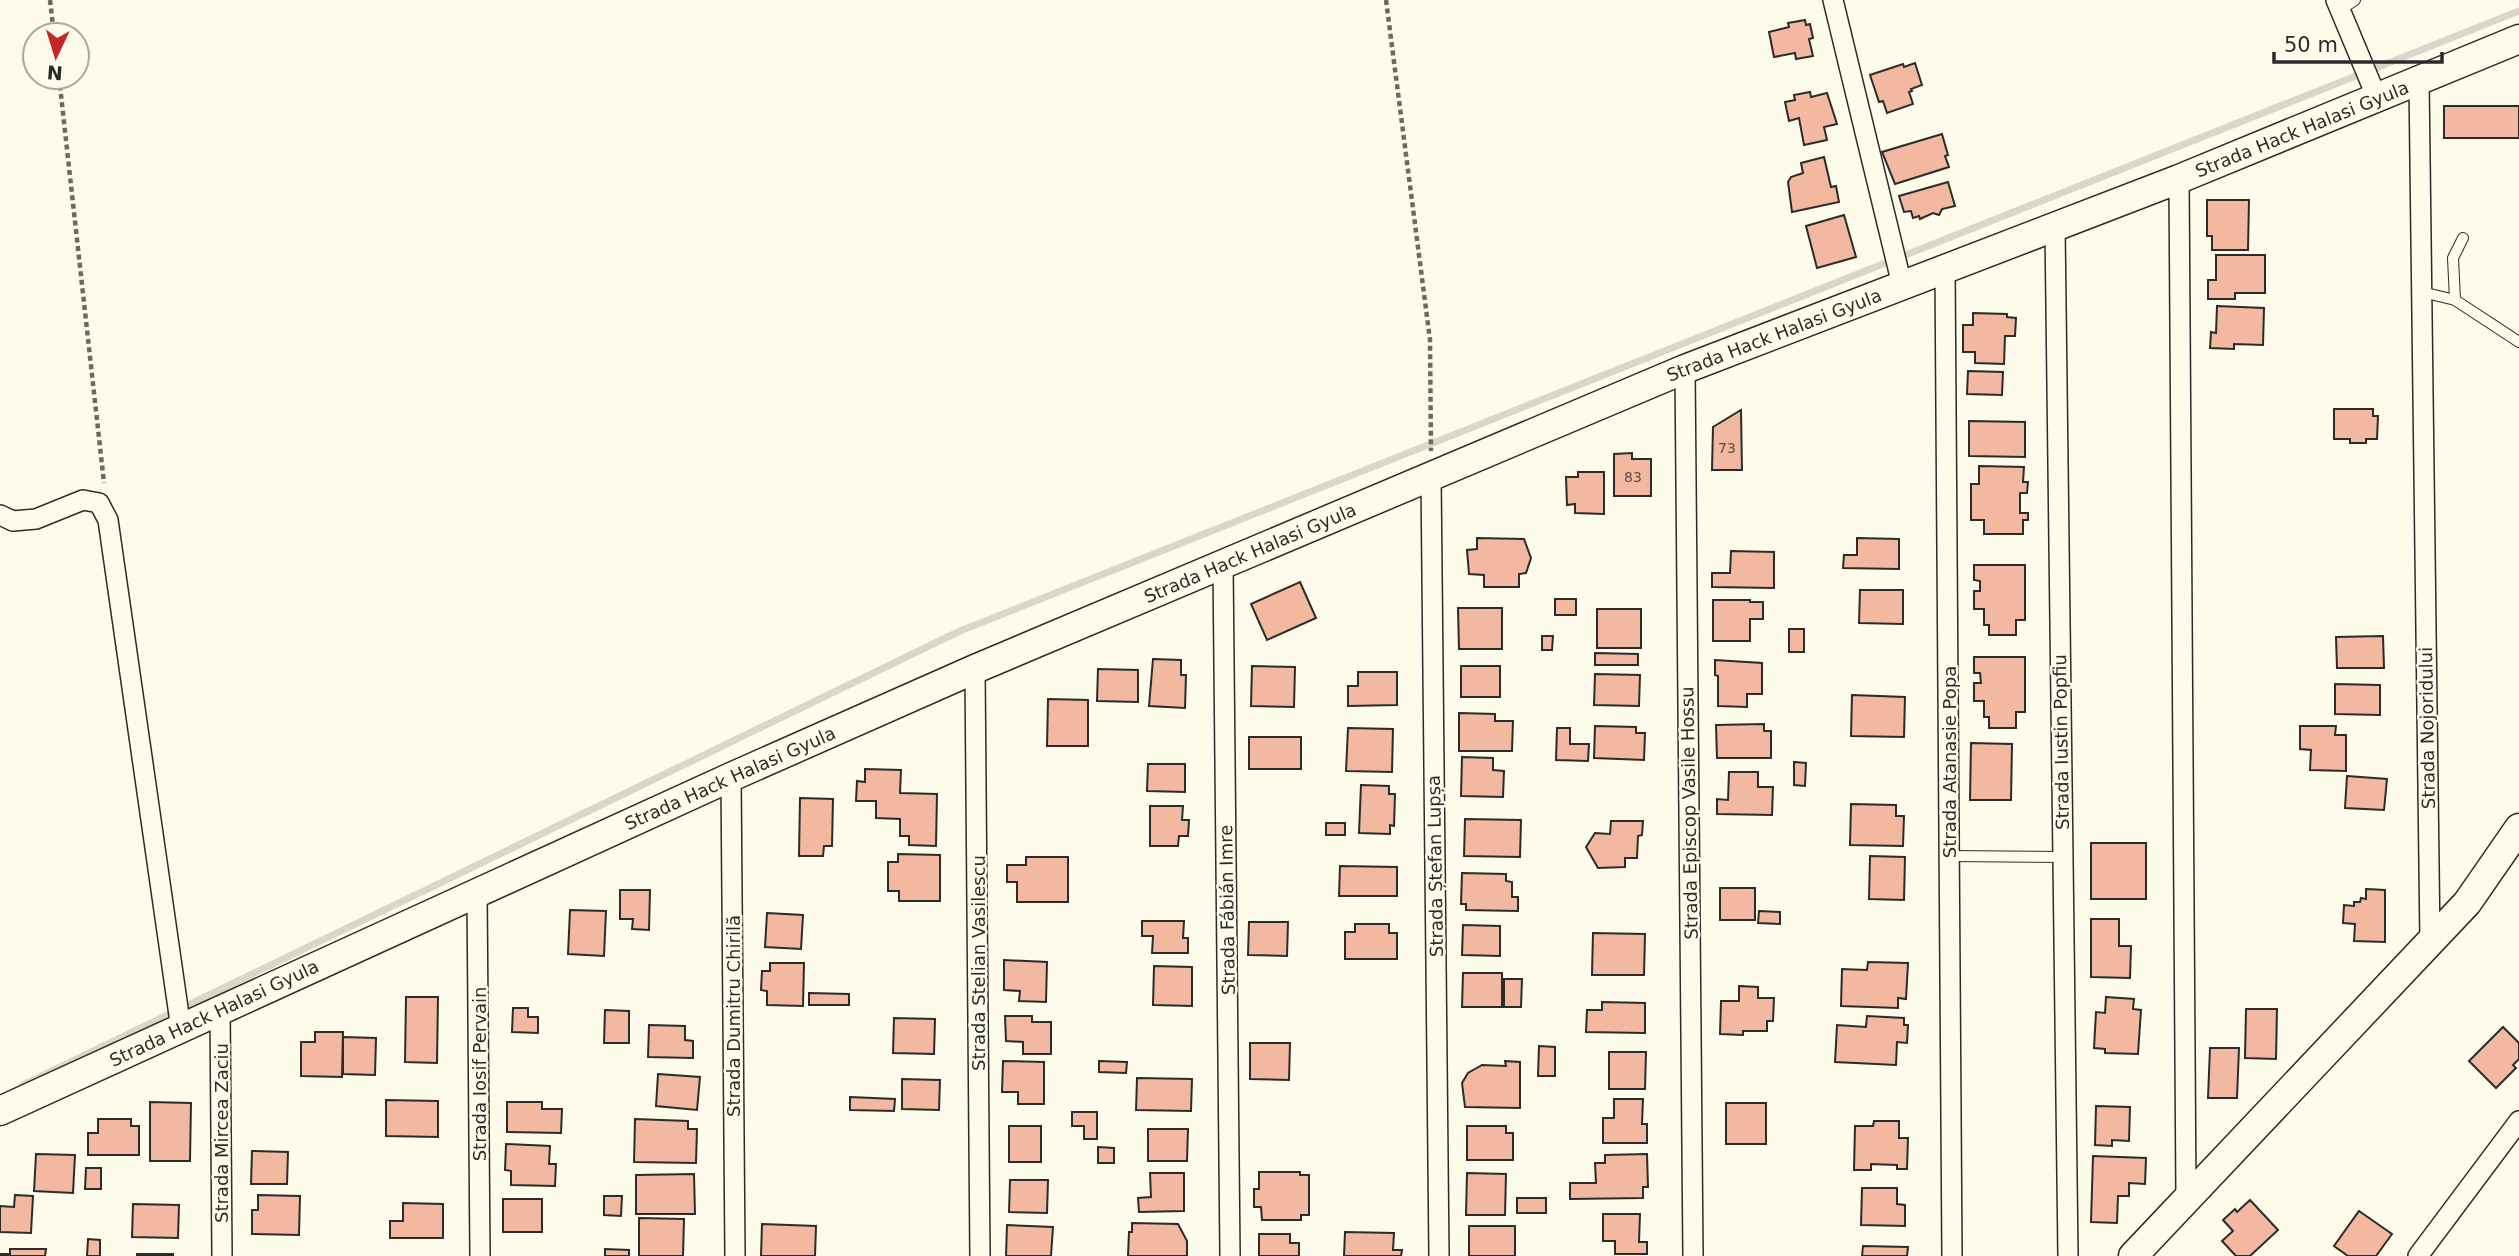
<svg xmlns="http://www.w3.org/2000/svg" width="2519" height="1256" font-family="'DejaVu Sans',sans-serif">
<style>
.lines{fill:none;stroke-linecap:round;stroke-linejoin:round}
.stream{stroke:#d8d7c9;stroke-width:7}
.building{fill:#f2b8a0;stroke:#2b2b2b;stroke-width:2}
.lane-casing{stroke:#2b2b2b;stroke-width:12}
.street-casing{stroke:#2b2b2b;stroke-width:22}
.secondary-casing{stroke:#2b2b2b;stroke-width:31}
.path{stroke:#6a6964;stroke-width:4.5;stroke-dasharray:5 3.5;stroke-linecap:butt}
.lane{stroke:#fdfbea;stroke-width:10}
.street{stroke:#fdfbea;stroke-width:19}
.secondary{stroke:#fdfbea;stroke-width:28}
.labels{text-anchor:middle;dominant-baseline:central;stroke-width:5;stroke-linejoin:round;paint-order:stroke}
.number-label{font-size:14px;fill:#5d4e48}
.street-label{font-size:18px;fill:#2b2b2b;stroke:#fdfbea}
</style>
<rect width="100%" height="100%" fill="#fdfbea"/>
<g class="lines">
<polyline class="stream" points="23,1085 960,631 2519,11"/>
</g>
<g class="building">
<polygon points="1805,20 1806,25 1810,24 1813,38 1809,39 1813,56 1796,59 1795,53 1774,57 1769,32 1789,27 1788,23"/>
<polygon points="1915,63 1922,85 1911,89 1912,91 1909,92 1913,104 1887,113 1883,101 1879,102 1870,75 1903,64 1904,67"/>
<polygon points="1810,92 1811,97 1827,93 1837,124 1824,127 1827,140 1804,145 1799,118 1789,121 1785,102 1795,100 1794,95"/>
<rect x="2444" y="106" width="75" height="32"/>
<polygon points="1942,134 1948,155 1945,156 1949,167 1895,184 1882,152"/>
<polygon points="1824,157 1831,187 1836,186 1839,202 1792,212 1788,182 1791,177 1803,173 1801,163"/>
<polygon points="1948,182 1955,206 1942,209 1939,215 1933,213 1920,219 1919,216 1913,218 1911,211 1904,212 1899,196"/>
<polygon points="2207,200 2249,200 2248,250 2212,250 2212,236 2207,236"/>
<polygon points="1844,215 1856,257 1817,268 1806,226"/>
<polygon points="2216,255 2265,255 2265,293 2235,293 2235,299 2208,299 2208,280 2216,280"/>
<polygon points="2217,306 2264,308 2263,345 2234,344 2234,349 2210,348 2211,332 2216,333"/>
<polygon points="1973,313 2007,314 2007,317 2016,318 2015,336 2005,336 2004,364 1975,363 1975,352 1963,352 1963,325 1973,325"/>
<polygon points="1968,371 2003,372 2002,395 1967,394"/>
<polygon points="2334,409 2373,409 2373,416 2378,416 2377,439 2366,439 2366,443 2350,443 2350,439 2334,439"/>
<polygon points="1741,410 1742,470 1712,470 1713,427"/>
<polygon points="1969,421 2025,422 2025,457 1969,456"/>
<polygon points="1632,453 1632,459 1651,459 1651,496 1614,496 1614,454"/>
<polygon points="1979,466 2024,467 2023,482 2028,482 2027,493 2020,493 2020,513 2028,513 2028,520 2023,520 2023,534 1984,534 1984,520 1971,520 1971,484 1979,484"/>
<polygon points="1578,472 1604,472 1604,514 1575,513 1575,504 1567,505 1566,477 1578,477"/>
<polygon points="1477,538 1524,539 1531,558 1526,573 1519,574 1519,587 1484,587 1484,575 1469,574 1467,550 1477,549"/>
<polygon points="1857,538 1899,539 1899,569 1843,568 1844,555 1857,555"/>
<polygon points="1731,551 1774,552 1774,588 1712,587 1712,573 1730,573"/>
<polygon points="1974,565 2025,565 2025,620 2016,620 2016,635 1989,635 1989,625 1984,625 1984,609 1974,609 1974,591 1980,591 1980,581 1974,580"/>
<polygon points="1300,582 1316,618 1267,640 1251,604"/>
<polygon points="1860,590 1903,590 1903,624 1859,623"/>
<rect x="1555" y="599" width="21" height="16"/>
<polygon points="1713,600 1750,600 1750,602 1763,602 1763,619 1750,619 1750,641 1713,641"/>
<polygon points="1458,608 1502,608 1502,649 1459,649"/>
<rect x="1597" y="609" width="44" height="39"/>
<rect x="1789" y="629" width="15" height="23"/>
<polygon points="1542,636 1553,636 1552,650 1542,650"/>
<polygon points="2383,636 2384,668 2337,668 2336,637"/>
<polygon points="1595,653 1638,654 1638,665 1595,665"/>
<polygon points="1974,657 2025,657 2025,712 2016,712 2016,728 1989,728 1989,717 1984,717 1984,701 1974,701 1974,683 1981,683 1980,673 1974,673"/>
<polygon points="1153,659 1181,660 1181,675 1186,675 1185,708 1149,706"/>
<polygon points="1715,660 1762,663 1762,694 1747,694 1747,707 1718,706 1718,676 1715,675"/>
<polygon points="1252,666 1295,667 1294,707 1251,706"/>
<rect x="1461" y="666" width="39" height="31"/>
<polygon points="1098,669 1138,670 1138,702 1097,701"/>
<polygon points="1358,672 1397,672 1397,705 1348,706 1348,686 1358,686"/>
<polygon points="1595,674 1640,675 1639,706 1594,705"/>
<polygon points="2335,684 2380,685 2380,715 2335,714"/>
<polygon points="1852,695 1905,697 1904,737 1851,736"/>
<polygon points="1048,699 1088,700 1088,746 1047,746"/>
<polygon points="1459,713 1495,714 1495,721 1513,721 1512,751 1459,751"/>
<polygon points="1764,724 1764,731 1771,731 1771,758 1717,758 1716,725"/>
<polygon points="1595,726 1636,727 1636,733 1645,733 1644,760 1594,758"/>
<polygon points="2300,726 2336,726 2335,735 2346,735 2346,771 2310,770 2311,750 2300,749"/>
<polygon points="1348,728 1393,729 1392,772 1346,771"/>
<polygon points="1557,728 1570,728 1570,744 1589,744 1588,761 1556,760"/>
<rect x="1249" y="737" width="52" height="32"/>
<polygon points="1971,743 2012,744 2011,800 1970,800"/>
<polygon points="1462,757 1493,758 1493,770 1504,771 1503,797 1461,796"/>
<polygon points="1794,762 1806,763 1805,786 1794,785"/>
<polygon points="1148,764 1185,764 1185,792 1147,791"/>
<polygon points="865,769 901,770 900,793 937,794 936,846 909,845 909,836 900,836 900,819 876,818 876,801 856,801 857,781 865,782"/>
<polygon points="1729,772 1758,772 1758,787 1773,787 1772,815 1717,814 1717,799 1728,800"/>
<polygon points="2347,776 2387,779 2384,810 2345,808"/>
<polygon points="1361,785 1389,786 1389,794 1395,794 1394,826 1390,825 1390,834 1359,833"/>
<polygon points="800,798 833,799 832,846 824,846 823,856 799,856"/>
<polygon points="1851,804 1896,805 1896,816 1904,816 1903,846 1850,845"/>
<polygon points="1150,806 1183,806 1182,820 1189,820 1188,836 1179,836 1178,846 1150,846"/>
<polygon points="1465,819 1521,820 1520,857 1464,856"/>
<polygon points="1611,821 1643,821 1642,835 1638,836 1637,858 1625,858 1625,867 1598,868 1586,847 1595,833 1610,834"/>
<rect x="1326" y="823" width="19" height="12"/>
<rect x="2091" y="843" width="55" height="56"/>
<polygon points="898,854 940,855 940,901 899,901 899,891 888,891 888,862 898,862"/>
<polygon points="1870,856 1905,857 1904,900 1869,899"/>
<polygon points="1026,857 1068,857 1068,902 1017,902 1017,882 1007,882 1007,865 1026,865"/>
<polygon points="1340,866 1397,867 1397,896 1339,896"/>
<polygon points="1462,873 1506,874 1506,881 1512,882 1512,897 1518,897 1518,911 1466,910 1466,904 1461,904"/>
<rect x="1720" y="888" width="35" height="32"/>
<polygon points="2366,889 2385,890 2385,942 2354,941 2355,924 2343,923 2344,905 2354,906 2354,902 2360,902 2361,898 2366,899"/>
<polygon points="620,890 650,890 649,930 632,929 633,919 620,919"/>
<polygon points="570,910 606,911 604,956 568,954"/>
<polygon points="1759,911 1780,912 1780,924 1758,923"/>
<polygon points="767,913 803,915 801,949 765,947"/>
<polygon points="2091,919 2119,919 2119,946 2131,946 2130,978 2091,977"/>
<polygon points="1142,921 1184,921 1183,938 1188,938 1188,953 1152,953 1153,936 1142,936"/>
<polygon points="1249,922 1288,922 1287,956 1248,955"/>
<polygon points="1355,924 1389,924 1389,933 1397,933 1397,959 1345,959 1345,932 1355,932"/>
<polygon points="1463,925 1500,926 1500,956 1462,955"/>
<polygon points="1593,933 1645,934 1644,975 1592,975"/>
<polygon points="1004,960 1047,962 1046,1002 1019,1001 1020,991 1004,990"/>
<polygon points="1868,962 1908,963 1906,999 1898,998 1898,1008 1841,1006 1842,969 1867,970"/>
<polygon points="770,963 804,963 803,1006 767,1005 767,991 761,990 762,971 770,971"/>
<polygon points="1154,966 1192,967 1192,1006 1153,1005"/>
<polygon points="1463,973 1502,973 1502,1007 1462,1007"/>
<polygon points="1504,979 1522,979 1521,1007 1504,1007"/>
<polygon points="1739,986 1758,987 1758,998 1774,998 1773,1021 1767,1021 1767,1031 1743,1031 1743,1035 1720,1034 1721,1001 1739,1001"/>
<polygon points="809,993 849,994 849,1005 809,1005"/>
<polygon points="406,997 438,997 437,1063 405,1062"/>
<polygon points="2106,997 2134,999 2133,1009 2141,1010 2138,1054 2105,1053 2105,1049 2094,1048 2096,1012 2105,1013"/>
<polygon points="1602,1002 1645,1003 1645,1033 1586,1032 1587,1010 1602,1010"/>
<polygon points="513,1008 528,1008 528,1017 538,1017 538,1033 512,1032"/>
<polygon points="2246,1009 2277,1009 2276,1059 2245,1058"/>
<polygon points="605,1010 629,1011 629,1043 604,1043"/>
<polygon points="1005,1016 1032,1016 1032,1022 1051,1022 1051,1054 1023,1054 1023,1042 1006,1041"/>
<polygon points="1867,1016 1904,1018 1904,1025 1908,1025 1907,1043 1897,1042 1896,1065 1835,1062 1837,1025 1866,1027"/>
<polygon points="894,1018 935,1019 934,1054 893,1053"/>
<polygon points="649,1025 685,1026 685,1040 693,1041 693,1058 648,1057"/>
<polygon points="2503,1027 2519,1043 2519,1059 2513,1065 2516,1068 2496,1088 2469,1061"/>
<polygon points="315,1032 343,1032 342,1077 301,1076 301,1042 315,1042"/>
<polygon points="343,1037 376,1038 375,1075 343,1074"/>
<polygon points="1250,1043 1290,1043 1289,1080 1250,1079"/>
<polygon points="1539,1046 1555,1047 1555,1076 1538,1076"/>
<polygon points="2210,1048 2239,1048 2237,1098 2208,1098"/>
<polygon points="1609,1052 1646,1052 1645,1089 1609,1089"/>
<polygon points="1003,1061 1044,1062 1044,1104 1018,1104 1018,1092 1002,1092"/>
<polygon points="1099,1061 1127,1062 1126,1073 1099,1072"/>
<polygon points="1505,1061 1520,1062 1520,1108 1465,1107 1462,1083 1468,1073 1482,1065 1506,1066"/>
<polygon points="658,1074 700,1077 697,1110 656,1106"/>
<polygon points="1137,1078 1192,1079 1191,1111 1136,1110"/>
<polygon points="902,1079 940,1080 939,1110 902,1109"/>
<polygon points="850,1097 895,1099 894,1111 850,1110"/>
<polygon points="1614,1099 1643,1099 1642,1124 1647,1124 1647,1143 1603,1143 1603,1118 1614,1118"/>
<polygon points="386,1100 438,1101 438,1137 386,1136"/>
<polygon points="150,1102 191,1103 190,1161 150,1161"/>
<polygon points="507,1102 542,1102 542,1109 562,1109 561,1133 507,1132"/>
<rect x="1726" y="1103" width="40" height="41"/>
<polygon points="2096,1106 2130,1107 2129,1141 2112,1140 2112,1146 2095,1145"/>
<polygon points="1072,1112 1097,1112 1097,1139 1084,1139 1084,1126 1072,1126"/>
<polygon points="98,1119 131,1119 131,1126 139,1126 139,1155 88,1155 88,1133 98,1133"/>
<polygon points="635,1119 688,1121 688,1129 697,1129 696,1163 634,1162"/>
<polygon points="1874,1121 1899,1121 1899,1138 1908,1138 1907,1169 1897,1169 1897,1165 1871,1164 1871,1170 1854,1170 1855,1126 1873,1126"/>
<rect x="1009" y="1126" width="32" height="36"/>
<polygon points="1467,1126 1506,1126 1506,1133 1513,1133 1513,1160 1467,1160"/>
<polygon points="1148,1129 1188,1129 1187,1161 1148,1161"/>
<polygon points="506,1144 550,1146 549,1164 556,1164 555,1186 511,1185 511,1171 505,1170"/>
<polygon points="1098,1147 1114,1148 1114,1163 1098,1163"/>
<polygon points="252,1151 288,1152 287,1184 251,1184"/>
<polygon points="36,1154 75,1155 73,1193 34,1191"/>
<polygon points="1647,1154 1648,1187 1643,1187 1643,1198 1570,1199 1570,1183 1596,1183 1595,1163 1605,1163 1605,1155"/>
<polygon points="2093,1156 2146,1158 2145,1184 2129,1183 2129,1196 2118,1196 2117,1223 2091,1222"/>
<polygon points="86,1168 101,1168 101,1189 85,1189"/>
<polygon points="1259,1172 1300,1172 1300,1175 1309,1175 1309,1215 1301,1215 1301,1220 1262,1220 1261,1207 1254,1207 1254,1189 1259,1189"/>
<polygon points="1150,1173 1184,1173 1184,1211 1139,1212 1138,1198 1151,1197"/>
<polygon points="1467,1173 1506,1174 1505,1215 1466,1215"/>
<polygon points="694,1174 695,1214 636,1214 636,1175"/>
<polygon points="1010,1180 1048,1180 1047,1213 1009,1212"/>
<polygon points="1862,1188 1897,1188 1897,1204 1905,1205 1905,1226 1861,1225"/>
<polygon points="15,1195 33,1196 31,1233 0,1232 0,1206 14,1207"/>
<polygon points="258,1195 300,1196 299,1235 252,1234 252,1210 258,1210"/>
<polygon points="604,1196 622,1196 621,1216 604,1215"/>
<rect x="1517" y="1198" width="29" height="15"/>
<rect x="503" y="1199" width="39" height="33"/>
<polygon points="2250,1200 2278,1230 2250,1256 2236,1256 2222,1241 2233,1231 2223,1220 2235,1209 2237,1212"/>
<polygon points="403,1203 443,1204 443,1238 390,1238 390,1221 403,1221"/>
<polygon points="133,1204 179,1205 178,1238 132,1237"/>
<polygon points="2359,1211 2392,1234 2376,1256 2348,1256 2334,1246"/>
<polygon points="1603,1214 1640,1214 1639,1242 1647,1242 1647,1254 1615,1254 1615,1241 1603,1241"/>
<polygon points="639,1218 684,1219 683,1256 639,1256"/>
<polygon points="1132,1223 1178,1224 1187,1241 1187,1256 1128,1256 1129,1232 1132,1232"/>
<polygon points="762,1224 816,1226 815,1256 761,1256"/>
<polygon points="1007,1225 1053,1227 1051,1256 1006,1256"/>
<rect x="1469" y="1226" width="46" height="30"/>
<polygon points="1345,1232 1394,1233 1393,1250 1402,1250 1401,1256 1344,1256"/>
<polygon points="1259,1234 1290,1234 1290,1243 1299,1243 1299,1256 1259,1256"/>
<polygon points="88,1239 100,1240 100,1256 87,1256"/>
<polygon points="1863,1246 1908,1247 1907,1256 1862,1256"/>
<polygon points="10,1249 46,1249 45,1256 0,1256 0,1254 10,1254"/>
<polygon points="605,1249 629,1250 629,1256 605,1256"/>
<rect x="137" y="1254" width="36" height="2"/>
</g>
<g class="lines">
<defs>
<g id="lane">
<polyline points="2340,10 2355,0"/>
<polyline points="2422,292 2455,300 2519,342"/>
<polyline points="2455,300 2453,258 2463,238"/>
<polyline points="1949,856 2063,857"/>
</g>
<g id="street">
<polyline points="1833,0 1902,285"/>
<polyline points="2336,0 2377,98"/>
<polyline points="2419,81 2430,943"/>
<polyline points="2179,179 2186,1198"/>
<polyline points="2055,227 2068,1256"/>
<polyline points="1945,268 1952,1256"/>
<polyline points="1685,369 1693,1256"/>
<polyline points="1431,476 1439,1256"/>
<polyline points="0,515 13,521 36,519 83,500 99,503 108,520 181,1029"/>
<polyline points="1223,564 1230,1256"/>
<polyline points="975,669 980,1256"/>
<polyline points="731,777 735,1256"/>
<polyline points="477,892 480,1256"/>
<polyline points="220,1009 222,1256"/>
<polyline points="2418,1256 2519,1121"/>
</g>
<g id="secondary">
<polyline points="0,1111 731,777 975,669 1685,369 2179,179 2519,39"/>
<polyline points="2133,1256 2467,903 2519,828"/>
</g>
</defs>
<use href="#lane" class="lane-casing"/>
<use href="#street" class="street-casing"/>
<use href="#secondary" class="secondary-casing"/>
<g class="path">
<polyline points="50,0 54,35"/>
<polyline points="1386,0 1430,340 1431,451"/>
<polyline points="59,77 104,483"/>
</g>
<use href="#lane" class="lane"/>
<use href="#street" class="street"/>
<use href="#secondary" class="secondary"/>
</g>
<g class="labels">
<g class="number-label">
<text x="1727" y="448">73</text>
<text x="1633" y="477">83</text>
</g>
<g class="street-label">
<text transform="translate(2302 129) rotate(-22)">Strada Hack Halasi Gyula</text>
<text transform="translate(1774 335) rotate(-21)">Strada Hack Halasi Gyula</text>
<text transform="translate(1250 553) rotate(-23)">Strada Hack Halasi Gyula</text>
<text transform="translate(2427 728) rotate(-91)">Strada Nojoridului</text>
<text transform="translate(2061 742) rotate(-91)">Strada Iustin Popfiu</text>
<text transform="translate(1949 762) rotate(-90)">Strada Atanasie Popa</text>
<text transform="translate(730 778) rotate(-24)">Strada Hack Halasi Gyula</text>
<text transform="translate(1689 813) rotate(-91)">Strada Episcop Vasile Hossu</text>
<text transform="translate(1435 866) rotate(-91)">Strada Ștefan Lupșa</text>
<text transform="translate(1227 910) rotate(-91)">Strada Fábián Imre</text>
<text transform="translate(978 963) rotate(-90)">Strada Stelian Vasilescu</text>
<text transform="translate(214 1013) rotate(-25)">Strada Hack Halasi Gyula</text>
<text transform="translate(733 1016) rotate(-90)">Strada Dumitru Chirilă</text>
<text transform="translate(479 1074) rotate(-90)">Strada Iosif Pervain</text>
<text transform="translate(221 1133) rotate(-90)">Strada Mircea Zaciu</text>
</g>
</g>
<g transform="translate(56 56) rotate(184)"><circle r="33" fill="#fdfbea" stroke="#a9a89e" stroke-width="2"/>
<path d="M0-5L12 26L0 18L-12 26Z" fill="#c62828"/>
<text y="-10" font-size="19" font-weight="bold" text-anchor="middle" fill="#2b2b2b">N</text>
</g>
<path d="M2274 52v10h168v-10" fill="none" stroke="#2b2b2b" stroke-width="3.5"/>
<text x="2284" y="52" font-size="21" fill="#2b2b2b" stroke="#fdfbea" stroke-width="5" paint-order="stroke">50 m</text>
</svg>
